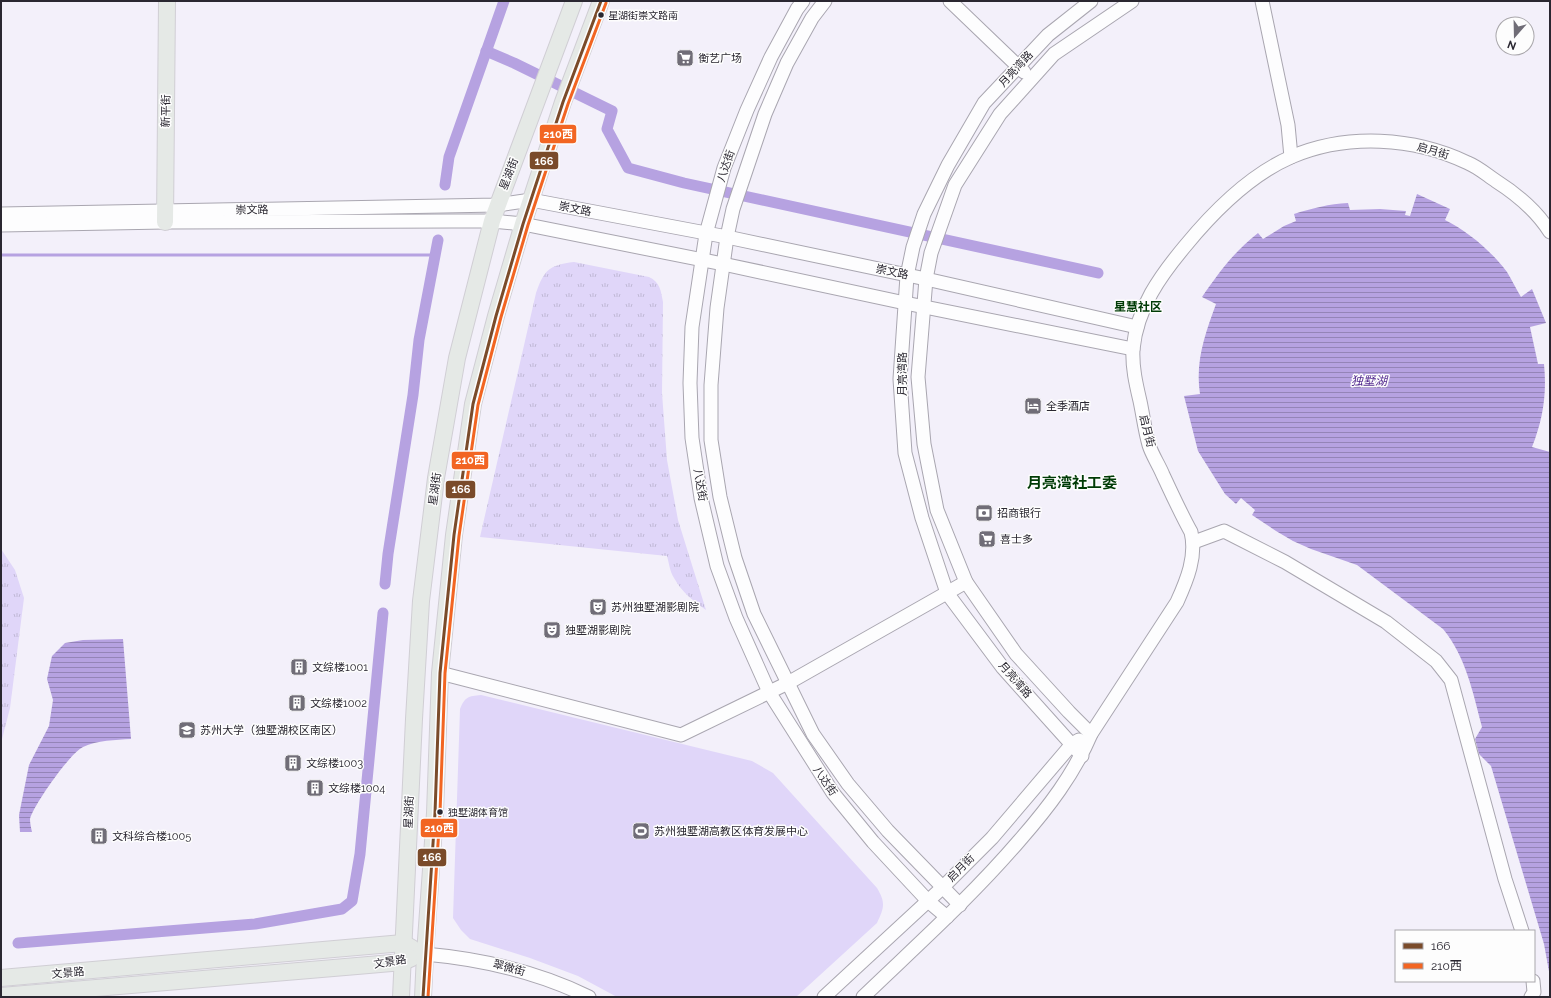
<svg xmlns="http://www.w3.org/2000/svg" width="1551" height="998" font-family="Raleway,'Noto Sans SC',sans-serif">
<style>
.grass{fill:url(#grass-tufts)}
.garden{fill:#e0d6f9}
.water{fill:url(#water-rules)}
.lines{fill:none;stroke-linecap:round;stroke-linejoin:round}
.stream{stroke:#b6a2e1;stroke-width:3}
.canal{stroke:#b6a2e1;stroke-width:11}
.minor-casing{stroke:#a9a6b0;stroke-width:15}
.major-casing{stroke:#d0ced4;stroke-width:18}
.minor{stroke:#fdfdfe;stroke-width:13}
.major{stroke:#e5e9e6;stroke-width:16}
.bus-1-casing{stroke:#fdfdfd;stroke-width:6}
.bus-2-casing{stroke:#fdfdfd;stroke-width:6}
.bus-1{stroke:#7a4b2a;stroke-width:3}
.bus-2{stroke:#f26522;stroke-width:3}
.bus-dot{fill:#2a2731;stroke:#fdfdfd;stroke-width:1.5}
.labels{text-anchor:middle;dominant-baseline:central;stroke-width:3;stroke-linejoin:round;paint-order:stroke}
.bus-label{font-size:10px;fill:#2a2731;stroke:#fdfdfd;text-anchor:start}
.poi-label{font-size:11px;fill:#2a2731;stroke:#fdfdfd;text-anchor:start}
.street-label{font-size:11px;fill:#2a2731;stroke:#fdfdfd}
.neighbourhood-label{font-size:12px;font-weight:bold;fill:#003b06;stroke:#fdfdfd}
.water-label{font-size:12px;font-style:italic;fill:#532a8f;stroke:#fdfdfd}
.district-label{font-size:15px;font-weight:bold;fill:#003b06;stroke:#fdfdfd}
.line-badge{stroke:#fdfdfd;stroke-width:1.5}
.badge-label{font-size:11px;text-anchor:middle;font-weight:bold;fill:#fff}
</style>
<defs>
<pattern id="grass-tufts" width="24" height="20" patternUnits="userSpaceOnUse"><rect width="24" height="20" fill="#e0d6f9"/><path d="M3 7l-1-3M5 7V3M7 7l1-3M15 17l-1-3M17 17v-4M19 17l1-3" fill="none" stroke="#c0b8d6"/></pattern>
<pattern id="water-rules" width="6" height="5" patternUnits="userSpaceOnUse"><rect width="6" height="5" fill="#b6a2e1"/><path d="M0 2.5h6" fill="none" stroke="#9484b7"/></pattern>
</defs>
<rect width="100%" height="100%" fill="#f3f0fa"/>
<g class="grass">
<path d="M 574,262 L 649,277 C 660,282 661,291 663,302 L 662,393 L 667,460 L 678,520 L 706,610 C 693,601 682,592 674,578 C 670,572 669,563 667,556 L 480,537 L 536,293 C 544,270 549,265 574,262 Z"/>
<polygon points="1,549 15,570 24,598 10,708 1,743"/>
</g>
<path class="garden" d="M 481,695 L 752,761 L 773,773 L 877,888 C 886,903 884,908 877,923 L 796,997 L 617,997 L 578,976 L 530,958 L 470,939 L 461,930 L 453,918 L 460,709 C 465,697 468,696 481,695 Z"/>
<g class="water">
<path d="M 1417,194 L 1450,209 L 1445,220 C 1469,232 1491,251 1507,272 C 1512,280 1516,289 1521,297 L 1532,289 L 1546,323 L 1530,327 L 1538,364 L 1544,364 C 1547,394 1543,419 1532,447 L 1550,452 L 1550,977 L 1544,944 L 1491,766 L 1479,754 L 1475,739 L 1482,727 C 1473,693 1466,657 1443,629 L 1357,565 L 1311,549 L 1293,541 L 1276,531 L 1252,515 L 1255,510 L 1241,498 L 1236,504 L 1225,494 L 1198,451 L 1184,396 L 1200,394 C 1195,362 1205,334 1216,304 L 1202,297 C 1220,271 1233,253 1258,233 L 1263,239 L 1284,226 L 1296,221 L 1294,214 C 1313,208 1329,204 1348,203 L 1350,210 L 1380,209 L 1406,211 L 1405,215 L 1410,216 Z"/>
<path d="M 123,639 L 131,739 C 116,740 97,740 83,747 C 70,753 33,806 30,819 C 30,823 31,828 32,832 L 20,832 L 19,815 L 29,765 L 49,726 L 53,700 L 47,679 L 52,656 L 65,643 L 83,640 Z"/>
</g>
<g class="lines">
<polyline class="stream" points="1,255 436,255"/>
<g class="canal">
<polyline points="486,51 514,63 612,111 607,129 628,168 684,183 1098,273"/>
<polyline points="445,185 449,157 504,1"/>
<polyline points="385,584 388,554 413,395 419,340 438,240"/>
<polyline points="18,943 255,924 342,909 352,901 360,854 383,613"/>
</g>
<defs>
<g id="minor">
<polyline points="803,1 797,9 771,57 747,110 724,168 706,234 692,327 690,383 692,438 701,498 717,566 736,618 769,692 833,793 873,842 928,901 947,917"/>
<polyline points="825,1 812,18 787,63 765,114 733,209 727,237 717,308 711,385 711,440 720,497 735,558 754,614 813,734 848,784 888,831 960,905"/>
<polyline points="950,1 1024,72"/>
<polyline points="1262,1 1288,125 1291,157"/>
<polyline points="1,214 497,205 531,200 727,237 926,279 1137,327"/>
<polyline points="1,225 165,222 452,221 492,221 523,224 723,264 905,303 1133,349"/>
<polyline points="1194,542 1224,531 1285,562 1386,622 1436,661 1451,680 1505,879 1522,931"/>
<polyline points="440,673 681,735 788,683 966,582"/>
<polyline points="1091,734 1069,712 1016,654 966,582 937,510 924,444 918,377 926,279 931,253 955,185 1000,114 1054,54 1132,1"/>
<polyline points="1082,756 1003,668 947,593 922,518 905,453 900,379 907,276 913,247 924,214 948,165 984,103 1048,35 1091,1"/>
<path d="M 425,954 C 481,959 538,972 589,997"/>
<polyline points="824,997 942,888 992,838 1072,744 1079,740"/>
<path d="M 863,997 C 916,946 971,897 1019,841 C 1048,808 1074,774 1091,734 L 1177,602 C 1187,580 1197,556 1191,532 C 1181,514 1172,494 1163,475 C 1159,465 1152,455 1149,445 C 1145,431 1143,415 1140,401 C 1136,384 1132,367 1133,349 C 1137,308 1160,276 1186,245 C 1214,211 1250,175 1291,157 C 1347,133 1414,137 1468,163 C 1478,167 1487,175 1496,181 C 1518,195 1536,210 1550,232"/>
<polyline points="1531,997 1534,992 1533,981"/>
</g>
<g id="major">
<polyline points="165,222 167,1"/>
<polyline points="1,978 403,943 412,948"/>
<polyline points="1,996 357,966 403,962 412,958"/>
<polyline points="401,997 414,719 421,601 436,478 457,358 492,221 574,1"/>
<polyline points="423,997 425,954 435,813 440,673 454,535 473,404 496,316 523,224 563,102 601,1"/>
</g>
</defs>
<use href="#minor" class="minor-casing"/>
<use href="#major" class="major-casing"/>
<use href="#minor" class="minor"/>
<use href="#major" class="major"/>
<defs>
<polyline id="bus-1" points="423,997 435,813 440,673 454,535 473,404 496,316 523,224 563,102 601,1"/>
<polyline id="bus-2" points="428,997 440,813 445,673 459,536 478,405 501,317 528,225 568,104 606,3"/>
</defs>
<use href="#bus-1" class="bus-1-casing"/>
<use href="#bus-2" class="bus-2-casing"/>
<use href="#bus-1" class="bus-1"/>
<use href="#bus-2" class="bus-2"/>
</g>
<defs>
<symbol id="supermarket-square" viewBox="-11 -11 22 22"><rect x="-9" y="-9" width="18" height="18" rx="4" fill="#706d77" stroke="#fdfdfd"/><path d="M-6-5.5h2.5l.6 2H6L4.5 2H-2.5L-4.4-4H-6ZM-1.5 3.2a1.3 1.3 0 1 0 .1 0ZM3 3.2a1.3 1.3 0 1 0 .1 0Z" fill="#fff"/></symbol>
<symbol id="hotel-square" viewBox="-11 -11 22 22"><rect x="-9" y="-9" width="18" height="18" rx="4" fill="#706d77" stroke="#fdfdfd"/><path d="M-6-4.5h1.5V1H6V5H4.5V3h-9V5H-6ZM-4 0a1.8 1.8 0 1 1 3.6 0ZM.5 0V-2.5h3Q6-2.5 6 0Z" fill="#fff"/></symbol>
<symbol id="bank-square" viewBox="-11 -11 22 22"><rect x="-9" y="-9" width="18" height="18" rx="4" fill="#706d77" stroke="#fdfdfd"/><path d="M-6-4H6V4H-6ZM0-2.3a2.3 2.3 0 1 0 0 4.6a2.3 2.3 0 1 0 0-4.6Z" fill="#fff"/></symbol>
<symbol id="theatre-square" viewBox="-11 -11 22 22"><rect x="-9" y="-9" width="18" height="18" rx="4" fill="#706d77" stroke="#fdfdfd"/><path d="M-5-5.5Q0-4 5-5.5V0Q5 5 0 6Q-5 5-5 0ZM-3.3-2.5H-1v1.5H-3.3ZM1-2.5H3.3v1.5H1ZM-2.8 1Q0 5.5 2.8 1Z" fill="#fff"/></symbol>
<symbol id="building-square" viewBox="-11 -11 22 22"><rect x="-9" y="-9" width="18" height="18" rx="4" fill="#706d77" stroke="#fdfdfd"/><path d="M-4-6H4V6H1V3H-1V6H-4ZM-2.5-4.3h1.7v1.8h-1.7ZM.8-4.3h1.7v1.8H.8ZM-2.5-1h1.7V.8h-1.7ZM.8-1h1.7V.8H.8Z" fill="#fff"/></symbol>
<symbol id="university-square" viewBox="-11 -11 22 22"><rect x="-9" y="-9" width="18" height="18" rx="4" fill="#706d77" stroke="#fdfdfd"/><path d="M0-5L7-2L0 1L-7-2ZM-4 1L0 2.5L4 1V4Q0 6-4 4Z" fill="#fff"/></symbol>
<symbol id="stadium-square" viewBox="-11 -11 22 22"><rect x="-9" y="-9" width="18" height="18" rx="4" fill="#706d77" stroke="#fdfdfd"/><path d="M0-5a6.5 5 0 1 0 0 10a6.5 5 0 1 0 0-10ZM-3.5-1.8h7v3.6h-7Z" fill="#fff"/></symbol>
</defs>
<g fill-rule="evenodd">
<use href="#supermarket-square" x="675" y="48" width="20" height="20"/>
<use href="#hotel-square" x="1023" y="396" width="20" height="20"/>
<use href="#bank-square" x="974" y="503" width="20" height="20"/>
<use href="#supermarket-square" x="977" y="529" width="20" height="20"/>
<use href="#theatre-square" x="588" y="597" width="20" height="20"/>
<use href="#theatre-square" x="542" y="620" width="20" height="20"/>
<use href="#building-square" x="289" y="657" width="20" height="20"/>
<use href="#building-square" x="287" y="693" width="20" height="20"/>
<use href="#university-square" x="177" y="720" width="20" height="20"/>
<use href="#building-square" x="283" y="753" width="20" height="20"/>
<use href="#building-square" x="305" y="778" width="20" height="20"/>
<use href="#stadium-square" x="631" y="821" width="20" height="20"/>
<use href="#building-square" x="89" y="826" width="20" height="20"/>
</g>
<g class="bus-dot">
<circle cx="601" cy="15" r="3.5"/>
<circle cx="440" cy="812" r="3.5"/>
</g>
<g class="labels">
<g class="bus-label">
<text x="608" y="15">星湖街崇文路南</text>
<text x="448" y="812">独墅湖体育馆</text>
</g>
<g class="poi-label">
<text x="698" y="58">衡艺广场</text>
<text x="1046" y="406">全季酒店</text>
<text x="997" y="513">招商银行</text>
<text x="1000" y="539">喜士多</text>
<text x="611" y="607">苏州独墅湖影剧院</text>
<text x="565" y="630">独墅湖影剧院</text>
<text x="312" y="667">文综楼1001</text>
<text x="310" y="703">文综楼1002</text>
<text x="200" y="730">苏州大学（独墅湖校区南区）</text>
<text x="306" y="763">文综楼1003</text>
<text x="328" y="788">文综楼1004</text>
<text x="654" y="831">苏州独墅湖高教区体育发展中心</text>
<text x="112" y="836">文科综合楼1005</text>
</g>
<g class="street-label">
<text transform="translate(1016 69) rotate(-47)">月亮湾路</text>
<text transform="translate(166 111) rotate(-89)">新平街</text>
<text transform="translate(1433 151) rotate(16)">启月街</text>
<text transform="translate(726 166) rotate(-71)">八达街</text>
<text transform="translate(509 174) rotate(-69)">星湖街</text>
<text transform="translate(575 209) rotate(11)">崇文路</text>
<text transform="translate(252 210) rotate(-1)">崇文路</text>
<text transform="translate(892 272) rotate(12)">崇文路</text>
<text transform="translate(902 374) rotate(-90)">月亮湾路</text>
<text transform="translate(1147 431) rotate(76)">启月街</text>
<text transform="translate(700 485) rotate(80)">八达街</text>
<text transform="translate(435 489) rotate(-82)">星湖街</text>
<text transform="translate(1015 680) rotate(49)">月亮湾路</text>
<text transform="translate(825 781) rotate(56)">八达街</text>
<text transform="translate(409 812) rotate(-87)">星湖街</text>
<text transform="translate(961 868) rotate(-45)">启月街</text>
<text transform="translate(390 962) rotate(-9)">文景路</text>
<text transform="translate(509 968) rotate(15)">翠微街</text>
<text transform="translate(68 973) rotate(-5)">文景路</text>
</g>
<g class="neighbourhood-label">
<text x="1138" y="307">星慧社区</text>
</g>
<g class="water-label">
<text x="1369" y="381">独墅湖</text>
</g>
<g class="district-label">
<text x="1072" y="483">月亮湾社工委</text>
</g>
</g>
<g class="line-badge">
<rect x="539" y="124" width="38" height="20" rx="4" fill="#f26522"/>
<rect x="529" y="151" width="30" height="19" rx="4" fill="#7a4b2a"/>
<rect x="451" y="451" width="38" height="19" rx="4" fill="#f26522"/>
<rect x="445" y="480" width="31" height="19" rx="4" fill="#7a4b2a"/>
<rect x="420" y="818" width="38" height="20" rx="4" fill="#f26522"/>
<rect x="417" y="848" width="30" height="19" rx="4" fill="#7a4b2a"/>
</g>
<g class="badge-label">
<text x="558" y="138">210西</text>
<text x="544" y="165">166</text>
<text x="470" y="464">210西</text>
<text x="461" y="493">166</text>
<text x="439" y="832">210西</text>
<text x="432" y="861">166</text>
</g>
<rect width="1551" height="998" fill="none" stroke="#2a2731" stroke-width="4"/>
<rect x="1395" y="930" width="140" height="52" fill="#fdfdfd" stroke="#a9a7ab"/>
<rect x="1403" y="943" width="20" height="6" fill="#7a4b2a" stroke="#a9a7ab"/>
<text x="1431" y="950" font-size="12" fill="#2a2731">166</text>
<rect x="1403" y="963" width="20" height="6" fill="#f26522" stroke="#a9a7ab"/>
<text x="1431" y="970" font-size="12" fill="#2a2731">210西</text>
<g transform="translate(1515 36) rotate(200)"><circle r="19" fill="#fdfdfd" stroke="#a9a7ab"/>
<path d="M0-3L7 15L0 10L-7 15Z" fill="#706d77"/>
<text y="-6" font-size="11" font-weight="bold" text-anchor="middle" fill="#2a2731">N</text>
</g>
</svg>
